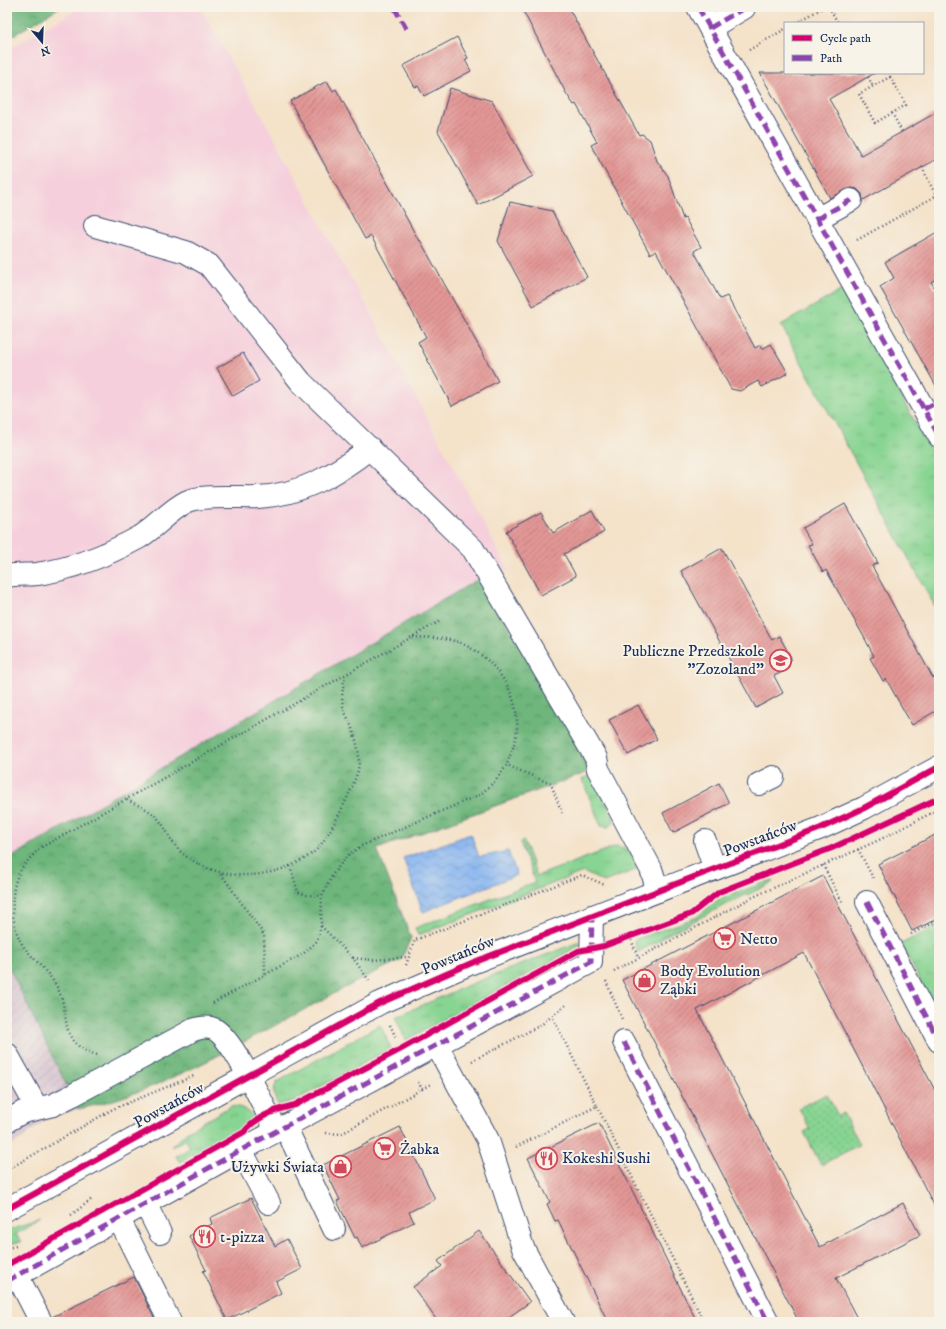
<svg xmlns="http://www.w3.org/2000/svg" width="946" height="1329" font-family="'IM FELL DW Pica',serif">
<style>
.built{fill:#f5cfdc}
.industrial{fill:url(#industrial-furrows)}
.grass{fill:url(#grass-tufts);stroke:#528278}
.forest{fill:url(#forest-crowns);stroke:#44726d}
.park{fill:url(#park-dots);stroke:#528278}
.water{fill:url(#water-waves);stroke:#5072a7}
.building{fill:url(#building-hatch)}
.lines{fill:none;stroke-linecap:round;stroke-linejoin:round}
.minor-casing{stroke:#3c4a6e;stroke-width:24}
.path{stroke:#3c4a6e;stroke-width:2.5;stroke-dasharray:1 3;stroke-linecap:butt}
.minor{stroke:#fff;stroke-width:22}
.quiet{stroke:#8e44ad;stroke-width:5;stroke-dasharray:10 5;stroke-linecap:butt}
.cycleway-casing{stroke:#f7f3e8;stroke-width:8}
.cycleway{stroke:#d6006c;stroke-width:6}
.labels{text-anchor:middle;dominant-baseline:central;stroke-width:4;stroke-linejoin:round;paint-order:stroke}
.poi-label{font-size:16px;fill:#1b2f5e;stroke:#f7f3e8;text-anchor:start}
.street-label{font-size:16px;fill:#1b2f5e;stroke:#f7f3e8}
</style>
<defs>
<pattern id="industrial-furrows" width="10" height="10" patternUnits="userSpaceOnUse"><rect width="10" height="10" fill="#d1bdcc"/><path d="M-1 1l2-2M0 10L10 0M9 11l2-2" fill="none" stroke="#a99aa9"/></pattern>
<pattern id="grass-tufts" width="24" height="20" patternUnits="userSpaceOnUse"><rect width="24" height="20" fill="#88d492"/><path d="M3 7l-1-3M5 7V3M7 7l1-3M15 17l-1-3M17 17v-4M19 17l1-3" fill="none" stroke="#75b680"/></pattern>
<pattern id="forest-crowns" width="20" height="18" patternUnits="userSpaceOnUse"><rect width="20" height="18" fill="#6eb67c"/><path d="M2 6a3 3 0 1 1 6 0M12 15a3 3 0 1 1 6 0" fill="none" stroke="#5a9469"/></pattern>
<pattern id="park-dots" width="8" height="8" patternUnits="userSpaceOnUse"><rect width="8" height="8" fill="#88d492"/><path d="M2 2h.1M6 6h.1" fill="none" stroke="#75b680" stroke-width="1.8" stroke-linecap="round"/></pattern>
<pattern id="water-waves" width="16" height="10" patternUnits="userSpaceOnUse"><rect width="16" height="10" fill="#85b4f0"/><path d="M0 5q4-4 8 0t8 0" fill="none" stroke="#6c93c6"/></pattern>
<pattern id="building-hatch" width="6" height="6" patternUnits="userSpaceOnUse"><rect width="6" height="6" fill="#e39795"/><path d="M-1 1l2-2M0 6l6-6M5 7l2-2" fill="none" stroke="#b77c7d"/></pattern>
</defs>
<rect width="100%" height="100%" fill="#f7f3e8"/>
<filter id="ink" filterUnits="userSpaceOnUse"><feTurbulence type="fractalNoise" baseFrequency=".025" numOctaves="2"/><feDisplacementMap in="SourceGraphic" scale="8" xChannelSelector="R" yChannelSelector="G"/><feConvolveMatrix kernelMatrix="1 2 1 2 8 2 1 2 1" color-interpolation-filters="sRGB"/></filter>
<filter id="wash" filterUnits="userSpaceOnUse"><feTurbulence type="fractalNoise" baseFrequency=".012" numOctaves="4" result="noise"/><feDisplacementMap in="SourceGraphic" scale="16" xChannelSelector="R" yChannelSelector="G"/><feGaussianBlur stdDeviation="0.9" result="paint"/><feColorMatrix in="noise" values="0 0 0 0 0 0 0 0 0 0 0 0 0 0 0 0 0 1.4 0 .05"/><feComposite in="paint" operator="in"/></filter>
<g filter="url(#wash)">
<rect width="100%" height="100%" fill="#f4e2c9"/>
<polygon class="built" points="81,7 200,7 275,139 343,265 365,302 509,571 498,567 7,860 7,50"/>
<polygon class="industrial" points="7,963 78,1109 46,1120 7,1149"/>
<g class="grass">
<polygon points="842,290 939,465 939,614 781,325"/>
<polygon points="593,774 614,819 613,824 608,827 601,826 582,779"/>
<path d="M 523,840 L 537,876 L 617,846 C 631,849 635,856 640,868 L 604,882 L 583,872 L 418,935 L 415,928 L 535,882 L 520,842 Z"/>
<polygon points="772,880 773,882 747,895 747,894 662,937 662,939 638,952 634,940 697,917 718,900"/>
<polygon points="939,925 939,949 934,951 939,961 939,1017 901,944"/>
<polygon points="579,942 581,945 406,1040 395,1017 471,984"/>
<path d="M 380,1025 L 391,1048 L 296,1100 L 278,1105 C 274,1097 272,1091 277,1082 Z"/>
<path d="M 231,1106 C 242,1107 247,1109 254,1117 L 240,1129 L 180,1162 L 176,1156 L 190,1148 L 186,1139 L 171,1147 L 186,1132 Z"/>
<polygon points="40,1220 16,1234 21,1242 7,1244 7,1231"/>
</g>
<g class="forest">
<polygon points="7,7 60,7 7,39"/>
<path d="M 480,578 L 594,770 L 377,849 L 411,938 L 401,960 C 353,982 308,1008 261,1033 C 203,1064 143,1096 78,1109 L 7,963 L 7,860 Z"/>
</g>
<polygon class="park" points="827,1094 838,1116 843,1113 860,1144 821,1165 804,1132 810,1129 799,1108"/>
<polygon class="water" points="471,834 479,857 508,851 517,875 423,912 403,858"/>
<g id="blocks">
<g class="building">
<polygon points="521,7 568,7 639,135 642,134 650,140 657,161 668,176 683,219 685,218 701,247 694,251 720,299 727,296 755,348 760,345 762,349 771,344 788,373 762,387 758,381 740,391 731,389 656,251 650,254 591,145 597,142 576,104 574,105 566,93"/>
<polygon points="457,37 468,58 465,60 471,71 424,96 418,86 415,87 403,66"/>
<polygon points="760,73 875,73 829,99 861,155 939,111 939,158 863,200 862,194 857,189 852,188 830,198"/>
<polygon points="327,81 333,91 336,89 419,241 420,240 498,381 452,406 418,342 426,337 371,236 365,239 290,101"/>
<polygon points="450,88 492,101 533,176 478,205 438,131"/>
<polygon points="510,202 552,211 587,277 533,306 498,241"/>
<polygon points="939,231 939,277 931,282 939,295 939,391 880,287 894,278 885,262"/>
<polygon points="243,353 259,381 233,396 217,368"/>
<polygon points="845,504 878,563 872,566 933,678 939,674 939,709 912,725 886,679 883,681 870,658 874,656 864,637 826,570 823,572 808,545 812,544 803,528"/>
<polygon points="592,510 604,532 564,554 576,576 541,595 506,531 541,512 553,533"/>
<polygon points="722,548 772,640 779,636 791,657 788,669 774,676 783,693 756,708 681,571"/>
<polygon points="638,705 657,739 628,755 609,720"/>
<polygon points="719,783 729,803 673,833 663,813"/>
<polygon points="939,833 939,918 912,931 878,864"/>
<polygon points="823,876 939,1098 939,1215 804,953 697,1010 820,1247 903,1203 920,1235 836,1278 859,1322 799,1322 622,980"/>
<polygon points="599,1123 697,1322 608,1322 558,1220 555,1221 547,1204 550,1202 528,1158"/>
<polygon points="400,1127 435,1199 409,1212 414,1222 362,1248 357,1237 355,1238 337,1201 340,1200 323,1165"/>
<polygon points="251,1198 275,1246 287,1239 302,1269 276,1282 281,1293 227,1320 203,1271 206,1270 189,1236 212,1224 210,1218"/>
<polygon points="479,1231 530,1302 502,1322 438,1322 413,1287 442,1266 438,1261"/>
<polygon points="134,1277 156,1322 53,1322 52,1317"/>
</g>
</g>
</g>
<g filter="url(#ink)">
<use href="#blocks" fill-opacity="0" stroke="#3c4a6e" stroke-width="1"/>
<g class="lines">
<defs>
<g id="minor">
<polyline points="698,7 939,436"/>
<polyline points="710,28 744,8"/>
<polyline points="817,219 851,200"/>
<polyline points="95,226 186,252 209,265 301,382 473,549 596,758 598,769 651,869 658,891"/>
<path d="M 7,576 C 17,574 27,575 37,574 C 72,569 109,554 140,537 C 156,527 170,510 186,502 C 200,494 241,498 258,497 C 301,495 337,474 370,448"/>
<polyline points="759,784 773,777"/>
<polyline points="705,841 715,869"/>
<polyline points="867,902 939,1041"/>
<polyline points="624,1042 768,1322"/>
<polyline points="436,1044 488,1140 523,1248 563,1322"/>
<polyline points="7,1054 37,1108"/>
<path d="M 7,1121 L 23,1112 L 53,1105 L 73,1095 L 193,1030 C 199,1028 207,1026 214,1029 C 234,1039 265,1109 276,1131"/>
<polyline points="285,1126 334,1229"/>
<polyline points="241,1150 269,1203"/>
<polyline points="145,1203 160,1233"/>
<polyline points="7,1209 380,1003 474,962 821,828 864,808 939,767"/>
<polyline points="118,1217 170,1322"/>
<polyline points="17,1275 41,1322"/>
<polyline points="7,1281 241,1150 591,962 592,916"/>
</g>
</defs>
<use href="#minor" class="minor-casing"/>
<g class="path">
<polyline points="829,7 838,23"/>
<polyline points="796,23 824,7"/>
<polyline points="749,50 785,29"/>
<polyline points="868,77 873,86"/>
<polygon points="890,77 906,105 875,123 859,94"/>
<polyline points="892,113 902,132"/>
<polyline points="922,167 939,202"/>
<polyline points="857,240 939,194"/>
<path d="M 413,637 C 430,638 449,637 465,645 C 501,663 526,704 514,744 C 512,751 509,758 507,765"/>
<path d="M 127,800 C 135,804 146,808 153,814 C 165,823 168,838 178,849 C 181,853 187,857 192,860 C 228,884 280,878 314,852 C 327,842 354,787 358,770 C 361,754 356,738 350,723 C 348,718 344,712 343,706 C 341,696 343,686 345,676"/>
<polyline points="858,849 873,878"/>
<polyline points="823,865 842,902"/>
<polyline points="290,866 298,892 306,895 322,896"/>
<polyline points="221,874 264,935 265,974"/>
<polyline points="321,926 353,958 370,982"/>
<polyline points="911,934 939,920"/>
<polyline points="630,936 638,958"/>
<polyline points="353,958 373,960 408,957"/>
<polyline points="406,965 415,940 582,875 605,885"/>
<polyline points="614,971 751,898 879,840 939,809"/>
<polyline points="606,981 622,1019"/>
<polyline points="213,1003 303,954 317,941 321,926 322,896 333,874 347,856 361,846 481,794 495,781 507,765 551,784 562,813"/>
<polyline points="390,1025 396,1038"/>
<path d="M 97,1055 C 56,1042 72,1018 58,989 C 50,973 35,961 24,947 C 17,937 14,925 13,913 C 11,882 18,867 42,847 L 440,621"/>
<polyline points="472,1061 541,1025 552,1016"/>
<polyline points="418,1082 422,1089 431,1084"/>
<polyline points="597,1106 704,1322"/>
<polyline points="326,1133 341,1134 422,1089"/>
<polyline points="516,1147 597,1106 552,1016 566,1005"/>
<polyline points="7,1170 113,1109 196,1075"/>
<polyline points="71,1215 92,1199"/>
<polyline points="7,1248 16,1246"/>
</g>
<use href="#minor" class="minor"/>
<g class="quiet">
<polyline points="394,7 408,32"/>
<polyline points="698,7 939,436"/>
<polyline points="710,28 744,8"/>
<polyline points="817,219 851,200"/>
<polyline points="924,409 939,401"/>
<polyline points="867,902 939,1041"/>
<polyline points="624,1042 768,1322"/>
<polyline points="7,1281 241,1150 591,962 592,916"/>
</g>
<defs>
<g id="cycleway">
<polyline points="7,1209 380,1003 474,962 821,828 864,808 939,767"/>
<path d="M 7,1265 L 244,1132 C 256,1117 277,1109 295,1105 L 401,1049 L 578,951 L 604,946 L 691,914 L 719,892 L 832,848 L 939,798"/>
</g>
</defs>
<use href="#cycleway" class="cycleway-casing"/>
<use href="#cycleway" class="cycleway"/>
</g>
</g>
<defs>
<symbol id="school-ring" viewBox="-11 -11 22 22"><circle r="9.5" fill="#f7f3e8" stroke="#d1495b" stroke-width="1.5"/><path d="M0-5L7-2L0 1L-7-2ZM-4 1L0 2.5L4 1V4Q0 6-4 4Z" fill="#d1495b"/></symbol>
<symbol id="supermarket-ring" viewBox="-11 -11 22 22"><circle r="9.5" fill="#f7f3e8" stroke="#d1495b" stroke-width="1.5"/><path d="M-6-5.5h2.5l.6 2H6L4.5 2H-2.5L-4.4-4H-6ZM-1.5 3.2a1.3 1.3 0 1 0 .1 0ZM3 3.2a1.3 1.3 0 1 0 .1 0Z" fill="#d1495b"/></symbol>
<symbol id="shop-ring" viewBox="-11 -11 22 22"><circle r="9.5" fill="#f7f3e8" stroke="#d1495b" stroke-width="1.5"/><path d="M-5-2.5h2.3a2.7 3.5 0 0 1 5.4 0H5L5.5 6h-11ZM-1.5-2.5h3a1.5 2.3 0 0 0-3 0Z" fill="#d1495b"/></symbol>
<symbol id="restaurant-ring" viewBox="-11 -11 22 22"><circle r="9.5" fill="#f7f3e8" stroke="#d1495b" stroke-width="1.5"/><path d="M-5-6h1v4h1v-4h1v4h1v-4h1v5L-1.5 .5V6h-2V.5L-5-1ZM5-6V6H3V1.5H1.5Q1.5-4 5-6Z" fill="#d1495b"/></symbol>
</defs>
<g fill-rule="evenodd">
<use href="#school-ring" x="768" y="648" width="25" height="25"/>
<use href="#supermarket-ring" x="712" y="926" width="25" height="25"/>
<use href="#shop-ring" x="632" y="968" width="25" height="25"/>
<use href="#supermarket-ring" x="372" y="1136" width="25" height="25"/>
<use href="#restaurant-ring" x="534" y="1146" width="25" height="25"/>
<use href="#shop-ring" x="328" y="1154" width="25" height="25"/>
<use href="#restaurant-ring" x="192" y="1224" width="25" height="25"/>
</g>
<g class="labels">
<g class="poi-label">
<text x="764" y="651" text-anchor="end">Publiczne Przedszkole<tspan x="764" dy="18">"Zozoland"</tspan></text>
<text x="740" y="939">Netto</text>
<text x="660" y="971">Body Evolution<tspan x="660" dy="18">Ząbki</tspan></text>
<text x="400" y="1149">Żabka</text>
<text x="562" y="1158">Kokeshi Sushi</text>
<text x="324" y="1167" text-anchor="end">Używki Świata</text>
<text x="220" y="1237">t-pizza</text>
</g>
<g class="street-label">
<text transform="translate(760 838) rotate(-21)">Powstańców</text>
<text transform="translate(458 955) rotate(-23)">Powstańców</text>
<text transform="translate(169 1105) rotate(-29)">Powstańców</text>
</g>
</g>
<rect width="946" height="1329" fill="none" stroke="#f7f3e8" stroke-width="24"/>
<rect x="784" y="22" width="140" height="52" fill="#f7f3e8" stroke="#9fa5b1"/>
<rect x="792" y="35" width="20" height="6" fill="#d6006c" stroke="#9fa5b1"/>
<text x="820" y="42" font-size="12" fill="#1b2f5e">Cycle path</text>
<rect x="792" y="55" width="20" height="6" fill="#8e44ad" stroke="#9fa5b1"/>
<text x="820" y="62" font-size="12" fill="#1b2f5e">Path</text>
<g transform="translate(42 42) rotate(161)" stroke="#f7f3e8" stroke-width="3" paint-order="stroke">
<path d="M0-3L7 15L0 10L-7 15Z" fill="#1b2f5e"/>
<text y="-6" font-size="11" font-weight="bold" text-anchor="middle" fill="#1b2f5e">N</text>
</g>
</svg>
